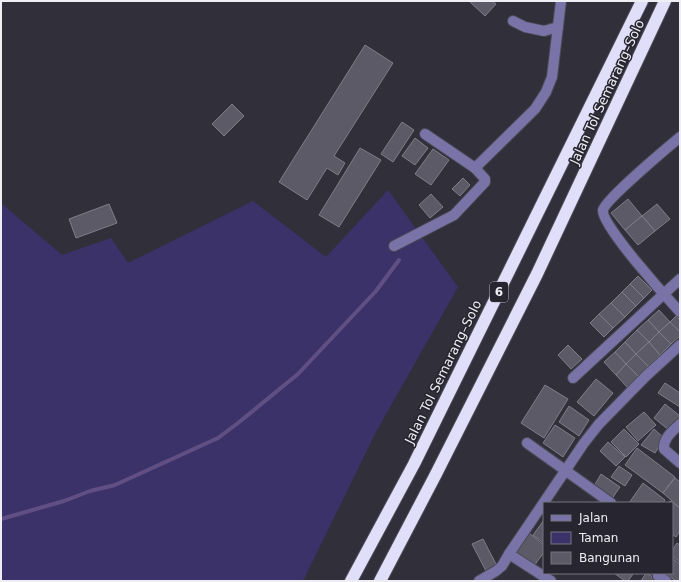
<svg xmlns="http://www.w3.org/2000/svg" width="681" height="582" font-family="'DejaVu Sans',sans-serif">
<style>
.green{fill:#3c326a}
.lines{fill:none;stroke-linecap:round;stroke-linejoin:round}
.stream{stroke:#604f83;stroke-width:4}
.building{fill:#5b5a66;stroke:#7e7d8a}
.minor-casing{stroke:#4b4a54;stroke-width:12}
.highway-casing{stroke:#4b4a54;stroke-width:14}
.minor{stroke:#7973a7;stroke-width:10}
.highway{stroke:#e0def9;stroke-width:12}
.labels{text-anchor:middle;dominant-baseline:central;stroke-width:3;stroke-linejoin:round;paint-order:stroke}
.shield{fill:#262530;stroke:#b3b2ba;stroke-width:1}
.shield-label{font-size:12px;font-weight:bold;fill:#efeef5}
.street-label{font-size:13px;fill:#efeef5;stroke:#262530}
</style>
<rect width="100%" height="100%" fill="#302f3a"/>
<polygon class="green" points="388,190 458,287 376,432 303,581 1,581 1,203 62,255 111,238 128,263 253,201 326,257"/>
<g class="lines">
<polyline class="stream" points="1,519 64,501 90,491 115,485 218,438 238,423 298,374 376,291 399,260"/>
</g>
<g class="building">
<polygon points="469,1 492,1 496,4 485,16"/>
<polygon points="365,45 393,63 334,156 345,163 338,175 327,168 307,200 279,182"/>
<polygon points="232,104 244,116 224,136 212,124"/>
<polygon points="402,122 414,130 393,162 381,154"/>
<polygon points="415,138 428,148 415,165 402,156"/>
<polygon points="360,148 381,160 339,227 319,215"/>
<polygon points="433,149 449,160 431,185 415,174"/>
<polygon points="463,178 470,185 460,196 452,189"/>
<polygon points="431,194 443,207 430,218 419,205"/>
<polygon points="628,199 642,216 625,230 611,213"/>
<polygon points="109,204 117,223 76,238 69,219"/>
<polygon points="657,204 670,219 655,231 642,216"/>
<polygon points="642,216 655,231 638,245 625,230"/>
<polygon points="638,276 652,290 644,298 630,284"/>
<polygon points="630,284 644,298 636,306 622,292"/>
<polygon points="622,292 636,306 625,317 611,303"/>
<polygon points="611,303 625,317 613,328 599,314"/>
<polygon points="659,310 670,322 659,332 648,320"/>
<polygon points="599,314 613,328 604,337 590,323"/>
<polygon points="676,316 680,320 680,332 670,322"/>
<polygon points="648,320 659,332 649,342 637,330"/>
<polygon points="670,322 680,332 680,336 671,344 659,332"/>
<polygon points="637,330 649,342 636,354 625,342"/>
<polygon points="659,332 671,344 660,355 649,342"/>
<polygon points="625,342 636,354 626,364 615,352"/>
<polygon points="649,342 660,355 648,366 636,354"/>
<polygon points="568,345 582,359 571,369 558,355"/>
<polygon points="615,352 626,364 616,375 604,362"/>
<polygon points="636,354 648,366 638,376 626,364"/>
<polygon points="626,364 638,376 627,387 616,375"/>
<polygon points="596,379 613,393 594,416 577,402"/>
<polygon points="665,383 680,393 680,407 658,393"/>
<polygon points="545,385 568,399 544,438 521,423"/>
<polygon points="665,404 680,416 680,418 670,431 654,418"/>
<polygon points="569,406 589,420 579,436 559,422"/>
<polygon points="644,412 656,425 638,441 626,427"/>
<polygon points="555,425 575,438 563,457 543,443"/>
<polygon points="624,429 639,444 626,457 611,442"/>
<polygon points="654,429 664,438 655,453 641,445"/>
<polygon points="608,442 625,457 616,466 600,451"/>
<polygon points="637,448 675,477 663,493 625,465"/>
<polygon points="619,466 632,475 625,486 611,477"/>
<polygon points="601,474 620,487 611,500 593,488"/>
<polygon points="675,478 680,482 680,505 679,507 663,493"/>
<polygon points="643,483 665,500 663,503 629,503"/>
<polygon points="670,501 680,508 680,531 676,537 672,534 672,503 668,503"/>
<polygon points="544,520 544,543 533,535"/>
<polygon points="529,533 544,545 544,552 534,566 515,552"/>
<polygon points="483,539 497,566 486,571 472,544"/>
<polygon points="677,543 680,545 680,562 672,556 672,551"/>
<polygon points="672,558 680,564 680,581 676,581 664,573 672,573"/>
<polygon points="614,573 632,573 633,574 628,581 625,581"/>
<polygon points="646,573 647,573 659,581 641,581"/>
</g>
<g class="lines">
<defs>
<g id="minor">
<polyline points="513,21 525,27 544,31 558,27"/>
<polyline points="425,134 475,168 535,109 546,92 552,77 561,1"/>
<path d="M 680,137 C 668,147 605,200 603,210 C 600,224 668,299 680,312"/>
<polyline points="394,246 454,215 485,182 485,179 475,168"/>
<polyline points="573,378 680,279"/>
<path d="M 680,424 C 673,431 663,438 664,449 L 680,463"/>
<polyline points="527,443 611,503"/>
<polyline points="509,554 551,581"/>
<polyline points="658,576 666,581"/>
<polyline points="479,581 496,571 502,566 509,554 584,443 599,424 646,376 680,345"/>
</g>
<g id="highway">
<polyline points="351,581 414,464 642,1"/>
<polyline points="380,581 436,474 537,274 665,1"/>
</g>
</defs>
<use href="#minor" class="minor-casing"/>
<use href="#highway" class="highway-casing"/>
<use href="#minor" class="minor"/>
<use href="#highway" class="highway"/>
</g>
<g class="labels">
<rect class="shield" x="490" y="282" width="18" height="20" rx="3"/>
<g class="shield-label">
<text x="499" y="292">6</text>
</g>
<g class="street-label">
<text transform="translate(607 92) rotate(-65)">Jalan Tol Semarang–Solo</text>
<text transform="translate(443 372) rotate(-64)">Jalan Tol Semarang–Solo</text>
</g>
</g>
<rect width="681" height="582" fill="none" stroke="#efeef5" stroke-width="4"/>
<rect x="543" y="502" width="130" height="72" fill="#262530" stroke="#76757f"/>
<rect x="551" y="515" width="20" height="6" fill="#7973a7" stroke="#76757f"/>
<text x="579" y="522" font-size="12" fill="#efeef5">Jalan</text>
<rect x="551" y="532" width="20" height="12" fill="#3c326a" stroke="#76757f"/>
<text x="579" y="542" font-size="12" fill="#efeef5">Taman</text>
<rect x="551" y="552" width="20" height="12" fill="#5b5a66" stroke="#76757f"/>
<text x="579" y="562" font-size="12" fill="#efeef5">Bangunan</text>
</svg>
